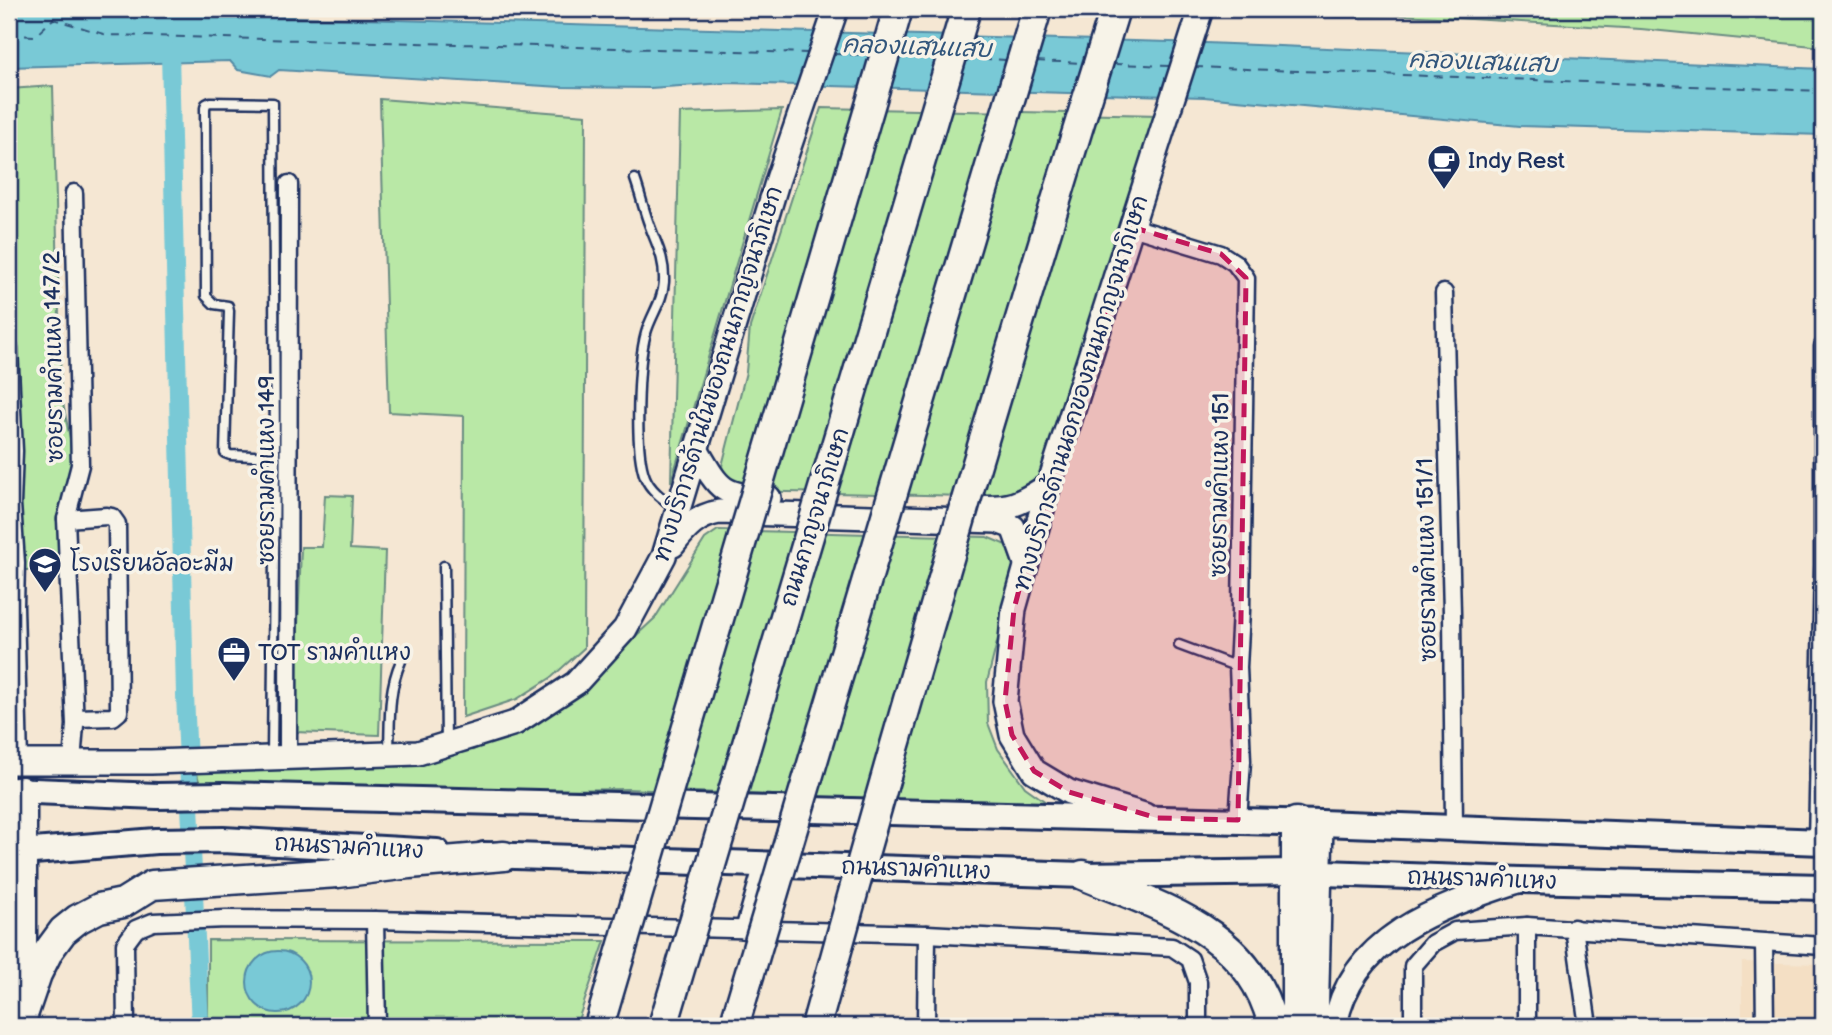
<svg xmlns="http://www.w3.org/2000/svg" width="1832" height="1035" font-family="'Balsamiq Sans','Playpen Sans Thai',sans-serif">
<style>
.built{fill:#f4dfc4}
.green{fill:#b9e8a6;stroke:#6a8c82;stroke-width:2}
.water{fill:#79c9d6;stroke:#538ba6;stroke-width:2}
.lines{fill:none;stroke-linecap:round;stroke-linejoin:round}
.canal{stroke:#79c9d6;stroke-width:18}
.ferry{stroke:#32567c;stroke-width:2;stroke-dasharray:9 7;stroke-linecap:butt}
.service-casing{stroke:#1b2f5e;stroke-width:13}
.minor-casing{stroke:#1b2f5e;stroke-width:21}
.secondary-casing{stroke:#1b2f5e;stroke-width:28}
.primary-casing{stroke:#1b2f5e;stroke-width:30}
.motorway-casing{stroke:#1b2f5e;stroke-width:33}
.service{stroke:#f7f3e8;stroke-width:8}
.minor{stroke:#f7f3e8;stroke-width:16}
.secondary{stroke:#f7f3e8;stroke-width:23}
.primary{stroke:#f7f3e8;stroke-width:24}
.motorway{stroke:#f7f3e8;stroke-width:28}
.motorway-bridge-casing{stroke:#1b2f5e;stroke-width:33;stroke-linecap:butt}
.motorway-bridge{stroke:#f7f3e8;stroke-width:28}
.marked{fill:#c2185b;fill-opacity:0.2;stroke:#c2185b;stroke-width:5;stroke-dasharray:14 9;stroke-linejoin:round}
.labels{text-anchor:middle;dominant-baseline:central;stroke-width:7;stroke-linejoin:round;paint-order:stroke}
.poi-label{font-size:23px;fill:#1b2f5e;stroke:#f7f3e8;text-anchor:start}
.street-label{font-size:23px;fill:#1b2f5e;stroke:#f7f3e8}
.water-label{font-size:24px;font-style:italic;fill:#32567c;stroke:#f7f3e8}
</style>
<rect width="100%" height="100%" fill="#f5e7d3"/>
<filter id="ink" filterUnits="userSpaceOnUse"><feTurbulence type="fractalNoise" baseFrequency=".0143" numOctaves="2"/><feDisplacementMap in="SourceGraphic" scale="14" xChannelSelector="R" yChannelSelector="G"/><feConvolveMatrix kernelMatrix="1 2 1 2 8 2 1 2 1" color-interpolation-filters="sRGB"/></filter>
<g filter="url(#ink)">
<polygon class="built" points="1742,962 1823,964 1823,1026 1742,1026"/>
<g class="green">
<polygon points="1248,9 1823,9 1823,47 1641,29 1403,15 1337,17"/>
<polygon points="53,86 61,393 75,464 59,570 11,570 14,742 9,742 9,89"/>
<polygon points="380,99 586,115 584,648 552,677 517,699 463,717 464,416 389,412"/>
<polygon points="821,108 1160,115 1041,481 1014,497 743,491 728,482 722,466 746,372 750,327"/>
<polygon points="782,110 671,482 680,113"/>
<polygon points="325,495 352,496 350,549 385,551 379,735 294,732 301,547 322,547"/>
<polygon points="718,530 987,537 1006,545 1015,571 987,682 988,723 998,749 1025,787 1053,807 627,789 405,792 200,785 196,770 384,767 473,750 541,718 580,688 655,618 705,539"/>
<polygon points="208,940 605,941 576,1026 208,1026"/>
</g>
<g class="water">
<polygon points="9,9 1206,43 1823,69 1823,135 1520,126 1204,97 727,83 650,88 561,87 279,70 271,76 238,70 230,61 9,67"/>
<circle cx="278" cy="982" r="31"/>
</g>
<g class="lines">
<polyline class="canal" points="170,52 185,695 200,1026"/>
<g class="ferry">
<polyline points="9,35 35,36 53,19 107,35 810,53"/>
<polyline points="834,54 870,55"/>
<polyline points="900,56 936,57"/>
<polyline points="966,58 1006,60"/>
<polyline points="1036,61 1083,63"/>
<polyline points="1113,64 1171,66"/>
<polyline points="1194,67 1823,91"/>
</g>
<defs>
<g id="service">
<path d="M 635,179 C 640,193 643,207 648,221 C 656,244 665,257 664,282 C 663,301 651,315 646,333 C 638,361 634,450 645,477 C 650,490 663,499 674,507"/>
<polyline points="444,566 446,743"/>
<polyline points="1179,645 1238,667"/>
<path d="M 389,751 C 390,720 388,690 401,661"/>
<polyline points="272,756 275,457 273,103 210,102 206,104 205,108 206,296 214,304 228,306 229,311 225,453 230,455 275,457"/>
</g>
<g id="minor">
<polyline points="1132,227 1221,254 1235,263 1246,278 1241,611 1238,667 1242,761 1238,820"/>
<polyline points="1444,293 1452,613 1454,827"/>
<polyline points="9,348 14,451 12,504 16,563 15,606 19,762"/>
<polyline points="66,519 107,516 112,517 117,524 119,712 113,717 75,718"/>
<polyline points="288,756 289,184"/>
<polyline points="72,761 75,725 66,519 80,465 74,193"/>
<polyline points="1817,842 1823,564 1823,346"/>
<polyline points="375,920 377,1026"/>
<polyline points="1527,926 1527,1026"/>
<polyline points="1574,928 1588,1026"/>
<polyline points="744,930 763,864"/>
<polyline points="1764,943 1765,1026"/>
<polyline points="126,1026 125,944 136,929 153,922 226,919 375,920 927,934 1172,947 1190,959 1198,982 1198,1026"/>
<polyline points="926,1026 927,934"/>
<polyline points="1413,1026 1413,966 1433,943 1455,931 1527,926 1823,946"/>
</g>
<g id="secondary">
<path d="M 697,451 C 720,491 722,495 769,498"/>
<path d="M 974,507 C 1010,509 1019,505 1049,485"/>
<path d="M 673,545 C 686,528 697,516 719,512 L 997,521 L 1013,527 L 1026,563"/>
<polyline points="9,762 151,762 418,753 515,723 576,683 625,629 664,556 778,179 836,9"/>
<polyline points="1144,815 1069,792 1034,771 1012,735 1005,701 1014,609 1049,485 1201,9"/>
<polyline points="1316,1026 1321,823"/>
<path d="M 1335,1026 C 1350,935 1443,906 1518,881"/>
</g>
<g id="primary">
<polyline points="9,790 157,796 223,795 1321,823 1823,842"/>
<polyline points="9,853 156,841 223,840 437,852"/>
<polyline points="484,855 1083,875 1296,872 1521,880 1823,887"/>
</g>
<g id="motorway">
<polyline points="877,82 898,9"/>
<path d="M 1083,875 C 1162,908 1251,931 1273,1026"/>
<polyline points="22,998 22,791"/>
<polyline points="22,1018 37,974 49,950 63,931 78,919 99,908 123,903 152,885 338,873 409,864 504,856"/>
<polyline points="1296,1026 1296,822"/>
</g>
</defs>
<use href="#service" class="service-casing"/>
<use href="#minor" class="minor-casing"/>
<use href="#secondary" class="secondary-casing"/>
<use href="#primary" class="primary-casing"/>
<use href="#motorway" class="motorway-casing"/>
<use href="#service" class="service"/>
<use href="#minor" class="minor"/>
<use href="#secondary" class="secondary"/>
<use href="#primary" class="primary"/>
<use href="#motorway" class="motorway"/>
<defs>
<g id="motorway-bridge">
<polyline points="599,1026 877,82"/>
<polyline points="663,1026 966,9"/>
<polyline points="734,1026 1037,9"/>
<path d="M 816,1026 C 910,685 1010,346 1115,9"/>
</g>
</defs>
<use href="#motorway-bridge" class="motorway-bridge-casing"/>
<use href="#motorway-bridge" class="motorway-bridge"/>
</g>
</g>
<path class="marked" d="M 1132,227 L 1221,254 L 1246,278 L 1238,820 L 1157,818 L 1069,792 L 1034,771 L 1012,735 L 1005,701 L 1014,609 L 1026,563 Z"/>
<defs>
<symbol id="cafe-pin" viewBox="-11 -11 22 30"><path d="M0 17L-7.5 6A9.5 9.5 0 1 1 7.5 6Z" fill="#1b2f5e" stroke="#f7f3e8"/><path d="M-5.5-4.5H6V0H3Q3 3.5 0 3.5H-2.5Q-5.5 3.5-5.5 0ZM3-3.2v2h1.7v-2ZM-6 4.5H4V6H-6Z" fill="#fff"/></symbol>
<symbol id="school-pin" viewBox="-11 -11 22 30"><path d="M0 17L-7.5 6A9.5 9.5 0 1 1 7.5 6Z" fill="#1b2f5e" stroke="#f7f3e8"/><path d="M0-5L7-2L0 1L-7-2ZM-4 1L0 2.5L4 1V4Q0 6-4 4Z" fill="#fff"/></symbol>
<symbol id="office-pin" viewBox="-11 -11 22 30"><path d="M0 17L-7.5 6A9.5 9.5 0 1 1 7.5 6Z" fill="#1b2f5e" stroke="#f7f3e8"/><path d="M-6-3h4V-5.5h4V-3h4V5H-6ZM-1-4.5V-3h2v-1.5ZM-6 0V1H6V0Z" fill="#fff"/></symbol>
</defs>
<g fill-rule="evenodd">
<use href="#cafe-pin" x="1425" y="142" width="38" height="52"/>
<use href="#school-pin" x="26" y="545" width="38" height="52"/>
<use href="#office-pin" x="215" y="634" width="38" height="52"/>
</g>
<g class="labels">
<g class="poi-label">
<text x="1468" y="161">Indy Rest</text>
<text x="70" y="564">โรงเรียนอัลอะมีม</text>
<text x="258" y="653">TOT รามคำแหง</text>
</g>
<g class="street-label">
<text transform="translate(54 357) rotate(-91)">ซอยรามคำแหง 147/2</text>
<text transform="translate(718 374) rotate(-73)">ทางบริการด้านในของถนนกาญจนาภิเษก</text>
<text transform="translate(1081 393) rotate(-73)">ทางบริการด้านนอกของถนนกาญจนาภิเษก</text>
<text transform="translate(267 470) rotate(-90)">ซอยรามคำแหง 149</text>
<text transform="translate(1220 485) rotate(-89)">ซอยรามคำแหง 151</text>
<text transform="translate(815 517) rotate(-73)">ถนนกาญจนาภิเษก</text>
<text transform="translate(1427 560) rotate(-91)">ซอยรามคำแหง 151/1</text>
<text transform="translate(349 847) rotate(3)">ถนนรามคำแหง</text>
<text transform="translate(916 869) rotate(2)">ถนนรามคำแหง</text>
<text transform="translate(1482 879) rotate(2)">ถนนรามคำแหง</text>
</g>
<g class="water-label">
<text transform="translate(917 47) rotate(2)">คลองแสนแสบ</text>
<text transform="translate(1483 62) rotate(2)">คลองแสนแสบ</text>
</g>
</g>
<rect width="1832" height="1035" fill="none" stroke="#f7f3e8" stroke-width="35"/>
<rect x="18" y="18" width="1797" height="1000" fill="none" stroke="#1b2f5e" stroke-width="2.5" filter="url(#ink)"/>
</svg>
